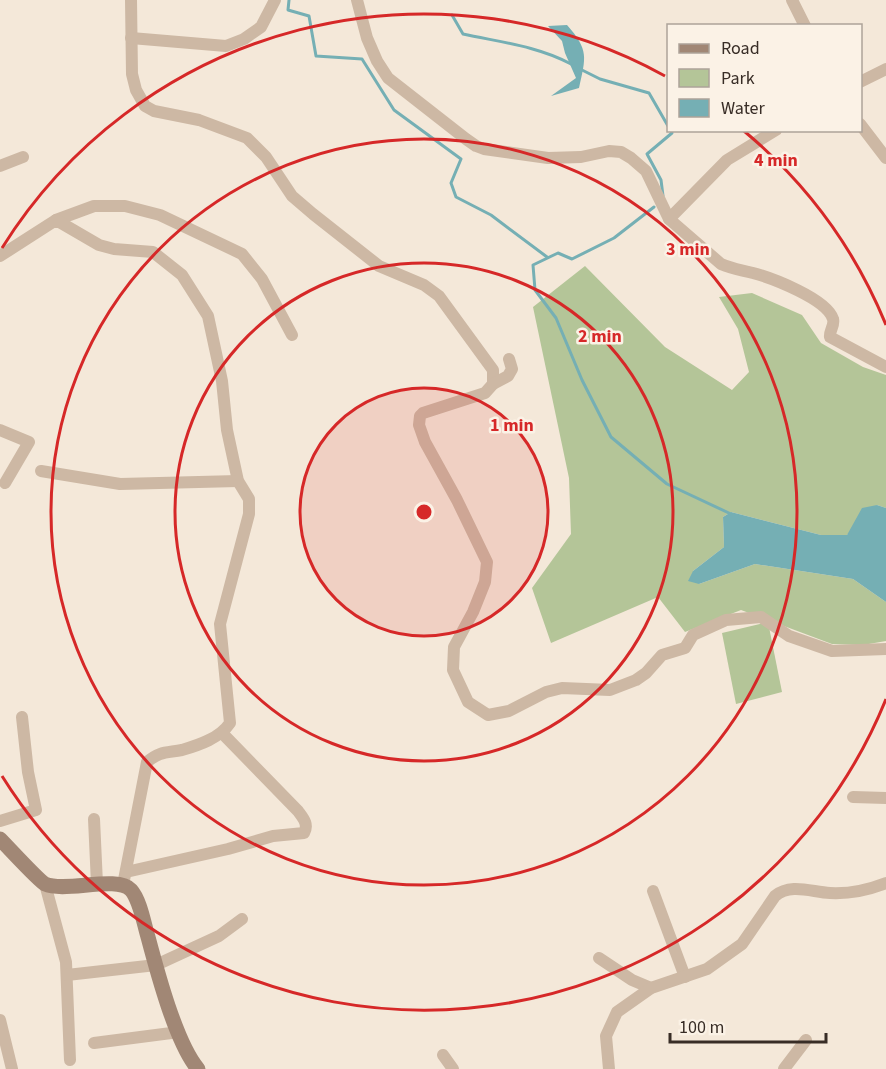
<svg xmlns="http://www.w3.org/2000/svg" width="886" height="1069" font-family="'Source Sans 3',sans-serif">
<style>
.green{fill:#b4c598}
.water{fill:#75afb4}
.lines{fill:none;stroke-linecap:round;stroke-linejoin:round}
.stream{stroke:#75afb4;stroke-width:3}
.street{stroke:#cdb8a4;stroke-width:12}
.secondary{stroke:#a18775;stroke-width:15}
.ring{fill:none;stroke:#d62828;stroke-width:3}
.centre{fill:#d62828;stroke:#fbf2e6;stroke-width:3}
.ring-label{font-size:18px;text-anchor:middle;font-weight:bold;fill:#d62828;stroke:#fbf2e6;stroke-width:5;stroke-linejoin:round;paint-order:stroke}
</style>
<rect width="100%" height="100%" fill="#f4e8d9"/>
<g class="green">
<polygon points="585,266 665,347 732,390 749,372 738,329 719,297 752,293 802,315 821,343 863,367 886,375 886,508 877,505 847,535 821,535 731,512 723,517 724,547 693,571 699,584 755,564 853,579 886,602 886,641 863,645 832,644 741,610 685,632 658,597 551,643 532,588 571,534 569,478 533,307"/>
<polygon points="768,622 782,692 736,704 722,633"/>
</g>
<g class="water">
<path d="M 567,25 C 589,50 586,57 579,88 L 551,96 L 576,78 L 565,53 L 562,41 L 548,26 Z"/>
<polygon points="877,505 886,508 886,602 853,579 755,564 699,584 688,581 693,571 724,547 723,517 731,512 821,535 847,535 862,508"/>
</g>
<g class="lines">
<g class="stream">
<polyline points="289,0 288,10 309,16 316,56 362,59 394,110 461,159 451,183 456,197 491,215 547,257"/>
<path d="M 452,15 L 463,34 C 499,42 538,46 571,64"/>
<polyline points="582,70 600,79 649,93 668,126"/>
<polyline points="663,196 661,180 647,154 672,133 671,130"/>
<polyline points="654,207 614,238 572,259 558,253 533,265 535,290 556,318 582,380 611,437 667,484 731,514"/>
</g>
<g class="street">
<polyline points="131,0 132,74 136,90 145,106 154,111 199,120 247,138 266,157 292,196 313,214 379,266 424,285 439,296 493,370 493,384 485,393 423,413 420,416 419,425 425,442 457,500 487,562 485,582 473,612 454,647 453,670 468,702 488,715 509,711 546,692 562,688 610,690 636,680 646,673 662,655 685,648 693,635 726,620 761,617 789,636 832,651 886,649"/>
<path d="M 357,0 L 367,38 L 377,61 L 388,78 L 466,139 L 476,146 L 484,149 L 548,158 L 581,157 L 609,151 L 621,152 L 631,158 L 646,171 L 669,219 L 721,264 C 732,269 742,270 753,273 C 772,278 827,299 833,319 C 835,325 829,331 830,337 L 886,367"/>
<polyline points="792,0 805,26"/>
<polyline points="131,38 226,46 244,39 261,27 275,0"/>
<polyline points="860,82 886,69"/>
<polyline points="860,124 886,158"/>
<polyline points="0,166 23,157"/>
<polyline points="669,219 727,160 776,130"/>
<polyline points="56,220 94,206 125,206 160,215 242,254 262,279 292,335"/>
<path d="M 0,256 L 56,220 L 99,245 L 114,249 L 153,252 L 182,275 L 208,316 L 222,381 L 227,430 L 238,481 L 249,499 L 249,514 L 220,624 L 230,723 C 220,738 199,745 182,750 C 166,753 160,751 147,762 L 123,885"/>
<polyline points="493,384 508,376 512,369 509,359"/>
<polyline points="0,430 29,442 5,483"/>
<polyline points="41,471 120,484 238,481"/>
<polyline points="853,797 886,798"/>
<polyline points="94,819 97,884"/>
<polyline points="0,821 36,810 28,772 22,717"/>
<path d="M 126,872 L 228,849 L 273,836 L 304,833 C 309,824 303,818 298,811 L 223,734"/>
<polyline points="45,884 66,962 70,1060"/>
<polyline points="653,891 685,977"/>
<polyline points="599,958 632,980 651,988"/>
<polyline points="67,975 156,965 219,936 242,919"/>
<polyline points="0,1020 12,1069"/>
<polyline points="94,1043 179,1032"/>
<polyline points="443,1055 453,1069"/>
<path d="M 609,1069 L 606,1036 L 617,1012 L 651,988 L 707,969 L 742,944 L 775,896 C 791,883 811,892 830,893 C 849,894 868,890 886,883"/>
<polyline points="784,1069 806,1040"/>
</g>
<path class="secondary" d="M 0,839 C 8,847 38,880 45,884 C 65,893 117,875 131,890 C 140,900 144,924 148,937 C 157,971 176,1043 198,1069"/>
</g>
<circle cx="424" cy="512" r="124" fill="#d62828" fill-opacity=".12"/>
<g class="ring">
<circle cx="424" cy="512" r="124"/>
<circle cx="424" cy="512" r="249"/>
<circle cx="424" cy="512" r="373"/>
<path d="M886 699A498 498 0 0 1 2 776M2 248A498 498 0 0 1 665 76M744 131A498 498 0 0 1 886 325"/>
</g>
<circle cx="424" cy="512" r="9" class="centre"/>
<g class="ring-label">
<text x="776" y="166">4 min</text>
<text x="688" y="255">3 min</text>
<text x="600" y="342">2 min</text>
<text x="512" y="431">1 min</text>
</g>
<rect x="667" y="24" width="195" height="108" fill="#fbf2e6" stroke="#ada399" stroke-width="1.5"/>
<rect x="679" y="44" width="30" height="9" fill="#a18775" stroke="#ada399" stroke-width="1.5"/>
<text x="721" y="54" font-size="18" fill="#382d26">Road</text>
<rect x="679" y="69" width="30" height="18" fill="#b4c598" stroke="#ada399" stroke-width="1.5"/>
<text x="721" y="84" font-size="18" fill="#382d26">Park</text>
<rect x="679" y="99" width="30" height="18" fill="#75afb4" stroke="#ada399" stroke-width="1.5"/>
<text x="721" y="114" font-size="18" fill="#382d26">Water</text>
<path d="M670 1033v9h156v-9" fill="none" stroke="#382d26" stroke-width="3"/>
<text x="679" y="1033" font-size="18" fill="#382d26" stroke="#fbf2e6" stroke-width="4.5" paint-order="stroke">100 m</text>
</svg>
